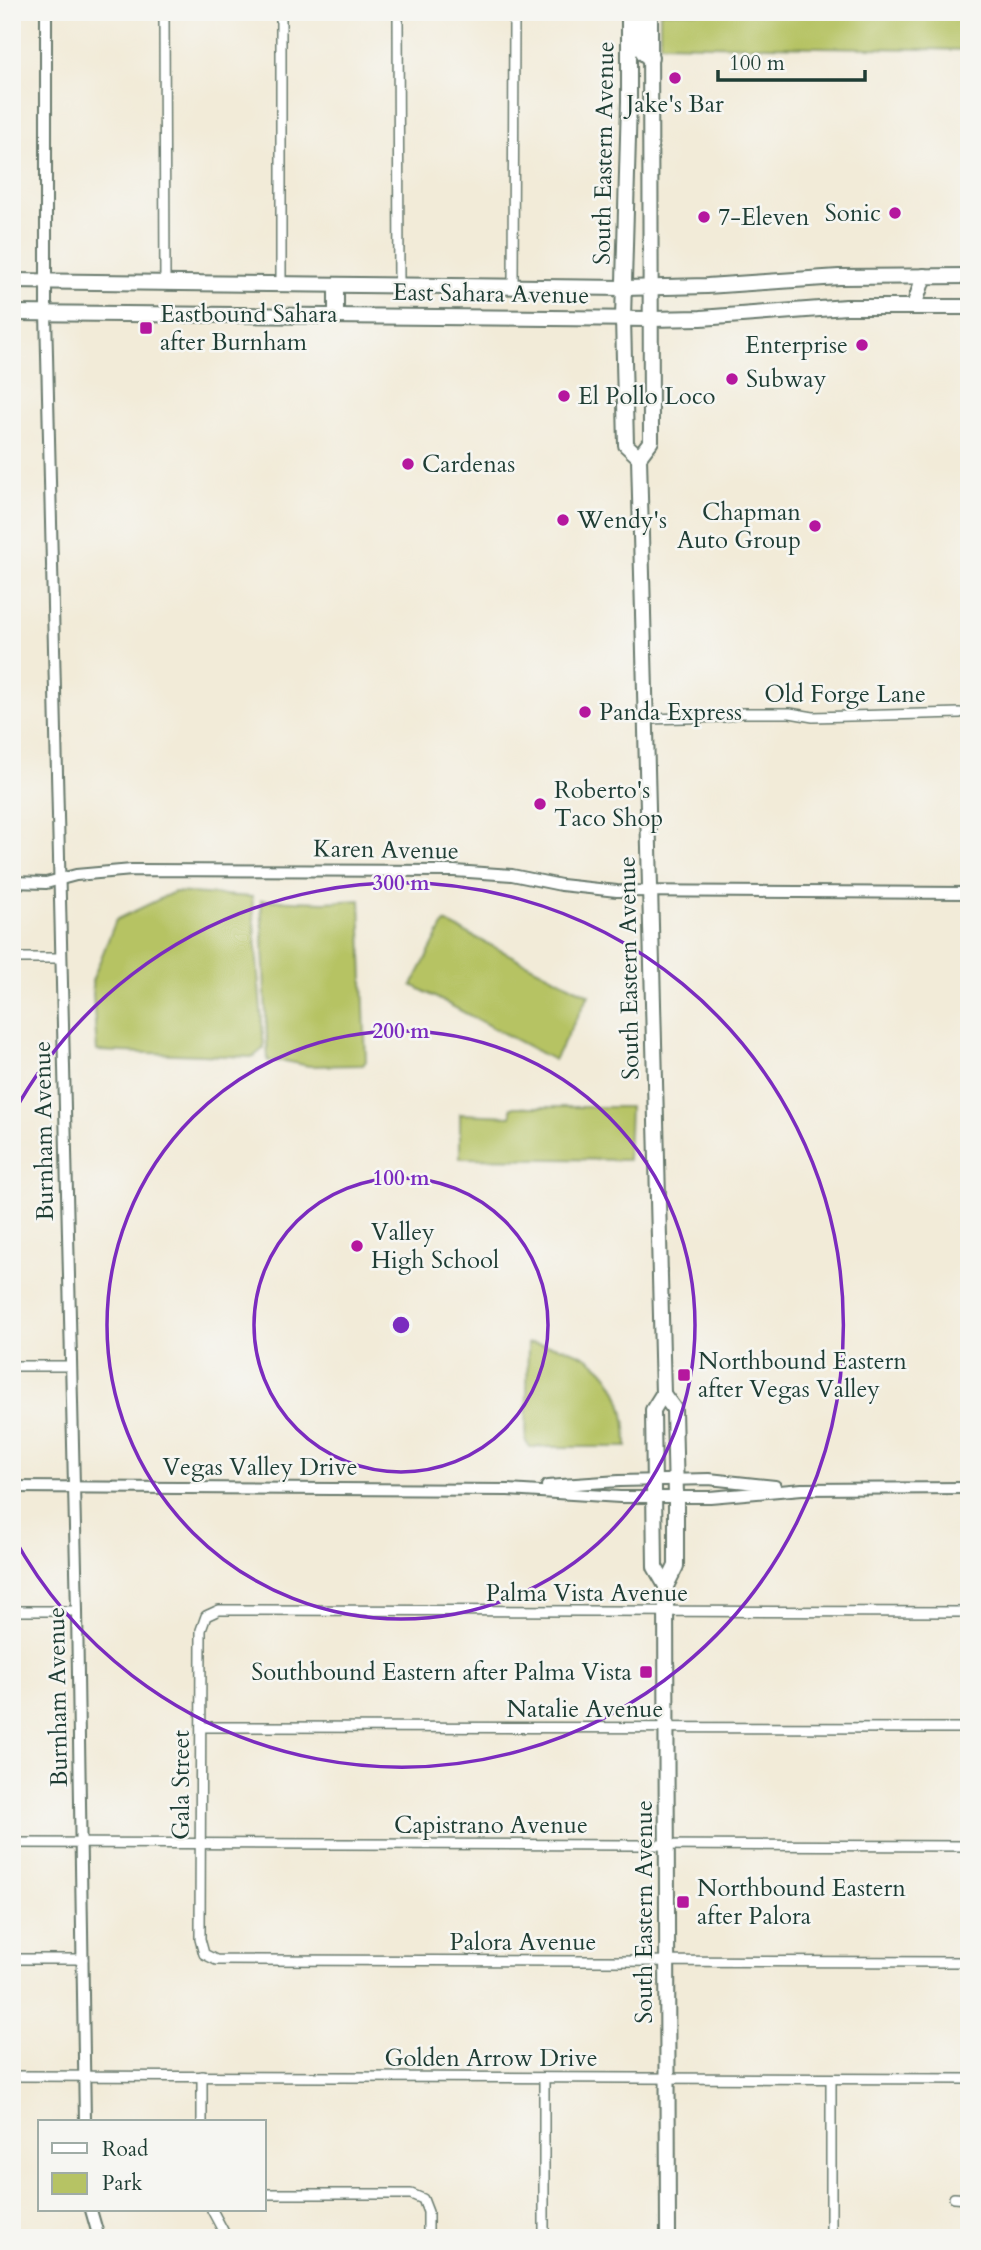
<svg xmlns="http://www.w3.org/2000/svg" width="981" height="2250" font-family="Cardo,serif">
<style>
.green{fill:#b6c364;stroke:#6a804c;stroke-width:2}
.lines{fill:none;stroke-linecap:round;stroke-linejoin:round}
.minor-casing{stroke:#697a6d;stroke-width:12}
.tertiary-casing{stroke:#697a6d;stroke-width:14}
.primary-casing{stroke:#697a6d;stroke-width:18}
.minor{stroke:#fff;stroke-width:9}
.tertiary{stroke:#fff;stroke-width:10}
.primary{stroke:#fff;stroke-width:14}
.ring{fill:none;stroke:#7b2cbf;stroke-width:3.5}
.poi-dot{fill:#b5179e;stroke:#f6f6f2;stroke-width:2.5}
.labels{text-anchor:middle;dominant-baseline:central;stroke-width:5;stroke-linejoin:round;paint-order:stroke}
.poi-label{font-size:24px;fill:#1f3d34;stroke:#f6f6f2;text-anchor:start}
.street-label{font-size:24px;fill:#1f3d34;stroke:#f6f6f2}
.centre{fill:#7b2cbf;stroke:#f6f6f2;stroke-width:3.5}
.ring-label{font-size:21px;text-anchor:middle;font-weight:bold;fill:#7b2cbf;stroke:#f6f6f2;stroke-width:5;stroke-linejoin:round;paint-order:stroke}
</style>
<rect width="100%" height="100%" fill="#f6f6f2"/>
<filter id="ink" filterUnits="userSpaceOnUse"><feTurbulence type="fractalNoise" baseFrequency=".0143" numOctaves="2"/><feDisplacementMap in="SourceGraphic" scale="14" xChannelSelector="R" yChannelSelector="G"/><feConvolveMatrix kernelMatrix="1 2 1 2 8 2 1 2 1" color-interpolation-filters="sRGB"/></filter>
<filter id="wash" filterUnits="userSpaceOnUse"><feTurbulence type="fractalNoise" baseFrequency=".00686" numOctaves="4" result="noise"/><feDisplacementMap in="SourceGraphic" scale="28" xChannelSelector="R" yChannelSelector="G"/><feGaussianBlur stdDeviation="1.57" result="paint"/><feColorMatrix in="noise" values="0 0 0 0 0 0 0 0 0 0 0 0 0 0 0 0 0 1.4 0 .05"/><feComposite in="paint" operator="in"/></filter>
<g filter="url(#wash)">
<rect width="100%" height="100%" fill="#f2ebd8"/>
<g class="green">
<polygon points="660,12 969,12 969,50 660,44"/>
<polygon points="174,892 252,897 264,1048 253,1057 97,1051 92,981 116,920"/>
<polygon points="261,900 324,902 360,900 366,1061 363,1065 309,1066 285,1061 268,1061"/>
<polygon points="445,922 589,995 554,1060 412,985"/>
<polygon points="511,1107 630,1107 628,1160 460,1158 460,1114 511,1116"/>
<path d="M 528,1343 C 596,1346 627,1378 627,1447 L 530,1447 L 526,1442 Z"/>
</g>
</g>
<g filter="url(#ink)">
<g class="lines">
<defs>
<g id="minor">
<polyline points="164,12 165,282"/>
<polyline points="281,12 281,284"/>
<polyline points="398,12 399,286"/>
<polyline points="513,287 514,12"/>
<polyline points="646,719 724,717 741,713 790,713 813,717 960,713"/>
<polyline points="12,958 60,958"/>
<polyline points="12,1366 71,1366"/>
<polyline points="12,1611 77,1611"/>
<polyline points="969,1612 219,1610 206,1616 201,1630 200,1939 204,1954 216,1960 969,1962"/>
<polyline points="201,1727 969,1728"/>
<polyline points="12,1843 969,1846"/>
<polyline points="12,1959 83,1959"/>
<polyline points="12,2076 969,2079"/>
<polyline points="202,2076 202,2122"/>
<polyline points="544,2078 544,2238"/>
<polyline points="831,2079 831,2238"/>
<polyline points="264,2194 411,2194 423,2199 428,2212 428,2238"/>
<polyline points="954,2198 969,2199"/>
<polyline points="212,2210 227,2238"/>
</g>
<g id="tertiary">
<polyline points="46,12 46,313 77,1611 85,2122"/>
<polyline points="12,882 46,883 76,875 132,870 454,871 512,875 561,885 617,891 969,893"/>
<polyline points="547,1486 619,1481 709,1479 775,1486"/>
<polyline points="12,1487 508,1490 620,1497 710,1497 802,1489 969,1488"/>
<polyline points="91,2210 99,2238"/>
</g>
<g id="primary">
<polyline points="629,12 629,101 623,318 626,445 639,457"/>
<polyline points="650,12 651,441 639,457 663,1394 653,1410 655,1567 666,1586"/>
<path d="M 638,16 C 639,30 635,53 651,58"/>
<polyline points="12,281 624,288 707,286 839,277 969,276"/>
<polyline points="336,285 336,315"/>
<polyline points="914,306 924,276"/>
<polyline points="12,313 650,319 701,318 846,307 969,307"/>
<polyline points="663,1394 674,1409 676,1497 676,1566 666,1586 668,2238"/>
</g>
</defs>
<use href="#minor" class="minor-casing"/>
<use href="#tertiary" class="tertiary-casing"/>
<use href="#primary" class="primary-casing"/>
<use href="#minor" class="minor"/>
<use href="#tertiary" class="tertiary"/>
<use href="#primary" class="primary"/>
</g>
</g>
<g class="ring">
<circle cx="401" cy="1325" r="147"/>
<circle cx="401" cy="1325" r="294"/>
<path d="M13 1114A442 442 0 1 1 13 1536"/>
</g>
<g class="poi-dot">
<circle cx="675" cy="78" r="7"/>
<circle cx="895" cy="213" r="7"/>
<circle cx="704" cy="217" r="7"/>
<rect x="139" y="321" width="14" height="14" rx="3.5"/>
<circle cx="862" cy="345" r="7"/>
<circle cx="732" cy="379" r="7"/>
<circle cx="564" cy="396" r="7"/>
<circle cx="408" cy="464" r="7"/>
<circle cx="563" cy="520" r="7"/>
<circle cx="815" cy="526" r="7"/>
<circle cx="585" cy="712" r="7"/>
<circle cx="540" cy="804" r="7"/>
<circle cx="357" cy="1246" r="7"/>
<rect x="677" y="1368" width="14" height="14" rx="3.5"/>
<rect x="639" y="1665" width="14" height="14" rx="3.5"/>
<rect x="676" y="1895" width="14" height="14" rx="3.5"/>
</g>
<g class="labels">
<g class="poi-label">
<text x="675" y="104" text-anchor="middle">Jake's Bar</text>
<text x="881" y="213" text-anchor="end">Sonic</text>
<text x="718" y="217">7-Eleven</text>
<text x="160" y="314">Eastbound Sahara<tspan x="160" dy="28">after Burnham</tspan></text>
<text x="848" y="345" text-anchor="end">Enterprise</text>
<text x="746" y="379">Subway</text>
<text x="578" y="396">El Pollo Loco</text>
<text x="422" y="464">Cardenas</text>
<text x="801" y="512" text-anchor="end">Chapman<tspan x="801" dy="28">Auto Group</tspan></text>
<text x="577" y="520">Wendy's</text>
<text x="599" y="712">Panda Express</text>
<text x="554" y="790">Roberto's<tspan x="554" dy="28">Taco Shop</tspan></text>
<text x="371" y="1232">Valley<tspan x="371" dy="28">High School</tspan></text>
<text x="698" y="1361">Northbound Eastern<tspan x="698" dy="28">after Vegas Valley</tspan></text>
<text x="632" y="1672" text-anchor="end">Southbound Eastern after Palma Vista</text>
<text x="697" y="1888">Northbound Eastern<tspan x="697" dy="28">after Palora</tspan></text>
</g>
<g class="street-label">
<text transform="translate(604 153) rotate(-89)">South Eastern Avenue</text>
<text transform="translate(491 294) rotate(1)">East Sahara Avenue</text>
<text x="845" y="694">Old Forge Lane</text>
<text transform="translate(386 850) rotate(1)">Karen Avenue</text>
<text transform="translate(629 968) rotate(-91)">South Eastern Avenue</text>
<text transform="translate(44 1131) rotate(-91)">Burnham Avenue</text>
<text x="260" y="1467">Vegas Valley Drive</text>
<text x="587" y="1593">Palma Vista Avenue</text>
<text transform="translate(58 1697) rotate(-91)">Burnham Avenue</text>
<text x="585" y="1709">Natalie Avenue</text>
<text transform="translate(181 1785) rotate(-90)">Gala Street</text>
<text x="491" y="1825">Capistrano Avenue</text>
<text transform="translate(644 1912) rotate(-90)">South Eastern Avenue</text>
<text x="523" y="1942">Palora Avenue</text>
<text x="491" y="2058">Golden Arrow Drive</text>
</g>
</g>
<circle cx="401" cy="1325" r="10" class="centre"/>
<g class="ring-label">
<text x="401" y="890">300 m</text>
<text x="401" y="1038">200 m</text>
<text x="401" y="1185">100 m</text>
</g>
<rect width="981" height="2250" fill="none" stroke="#f6f6f2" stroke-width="42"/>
<rect x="38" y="2120" width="228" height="91" fill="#f6f6f2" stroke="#a0aca6" stroke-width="2"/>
<rect x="52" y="2143" width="35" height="10" fill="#ffffff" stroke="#a0aca6" stroke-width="2"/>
<text x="102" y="2156" font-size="21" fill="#1f3d34">Road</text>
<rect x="52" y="2173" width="35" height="21" fill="#b6c364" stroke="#a0aca6" stroke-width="2"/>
<text x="102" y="2190" font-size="21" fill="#1f3d34">Park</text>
<path d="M718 70v10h147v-10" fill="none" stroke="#1f3d34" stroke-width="3.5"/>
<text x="729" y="70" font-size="21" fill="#1f3d34" stroke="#f6f6f2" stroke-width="5" paint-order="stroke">100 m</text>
</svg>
